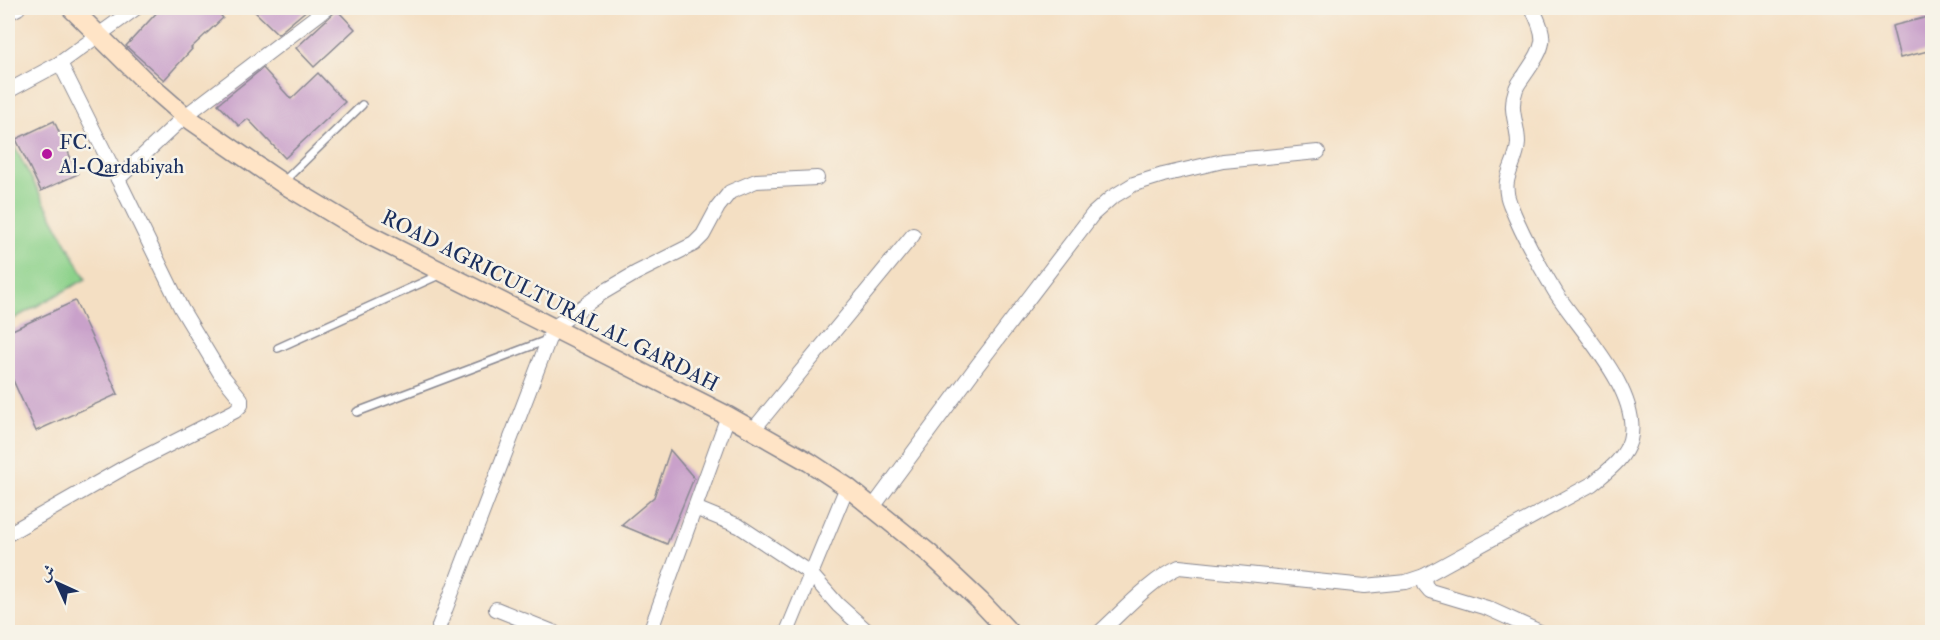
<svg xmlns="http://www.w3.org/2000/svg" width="1940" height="640" font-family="'IM FELL Double Pica',Amiri,serif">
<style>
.green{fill:#8cd18a;stroke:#548074;stroke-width:1.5}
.building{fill:#c9a1ca}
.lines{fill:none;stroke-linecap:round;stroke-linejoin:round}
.lane-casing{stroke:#888790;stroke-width:10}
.street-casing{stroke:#888790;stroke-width:16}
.secondary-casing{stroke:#888790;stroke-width:21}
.lane{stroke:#fff;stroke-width:7}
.street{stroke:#fff;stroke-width:14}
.secondary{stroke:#ffe4c6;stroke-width:18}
.poi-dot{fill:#b5179e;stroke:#f7f3e8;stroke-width:2}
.labels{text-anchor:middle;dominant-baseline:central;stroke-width:5;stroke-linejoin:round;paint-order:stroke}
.poi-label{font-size:21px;fill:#1b2f5e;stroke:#f7f3e8;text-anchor:start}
.street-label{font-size:21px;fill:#1b2f5e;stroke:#f7f3e8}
</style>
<rect width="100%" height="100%" fill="#f7f3e8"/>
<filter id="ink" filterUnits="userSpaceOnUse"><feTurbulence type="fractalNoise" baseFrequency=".0167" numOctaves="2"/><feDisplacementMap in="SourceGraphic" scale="12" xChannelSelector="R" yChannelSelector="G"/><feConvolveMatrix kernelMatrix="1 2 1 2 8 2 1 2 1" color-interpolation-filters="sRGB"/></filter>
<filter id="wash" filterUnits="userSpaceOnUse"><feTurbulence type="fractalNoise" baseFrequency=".008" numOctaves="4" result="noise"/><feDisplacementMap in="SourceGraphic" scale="24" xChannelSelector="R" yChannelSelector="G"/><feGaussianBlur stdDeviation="1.35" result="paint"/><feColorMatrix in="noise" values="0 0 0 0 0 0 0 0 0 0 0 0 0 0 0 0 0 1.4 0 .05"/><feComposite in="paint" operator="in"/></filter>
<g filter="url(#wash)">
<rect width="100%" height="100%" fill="#f4dfc3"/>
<polygon class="green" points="8,135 86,279 8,322"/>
<g id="blocks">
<g class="building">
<polygon points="161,8 214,8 223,18 191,48 192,49 164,80 126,46"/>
<polygon points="251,8 309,8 278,34"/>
<polygon points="337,10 355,29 314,67 296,48"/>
<polygon points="1928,17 1932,33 1932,50 1900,58 1892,26"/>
<polygon points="263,68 291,99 318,73 345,102 285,158 248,119 239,126 218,104"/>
<polygon points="54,121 78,174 41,191 16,139"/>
<polygon points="75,301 118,394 36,431 8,369 8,332"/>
<polygon points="670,450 694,478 667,544 621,525 654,497"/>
</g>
</g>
</g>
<g filter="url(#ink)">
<use href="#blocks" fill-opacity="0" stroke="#888790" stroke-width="1.5"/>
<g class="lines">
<defs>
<g id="lane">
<polyline points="283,182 362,105"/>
<polyline points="278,348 439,275"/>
<polyline points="357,412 547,340"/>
</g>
<g id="street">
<polyline points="8,13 18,8"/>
<polyline points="60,63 118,179"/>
<polyline points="8,91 60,63 136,8"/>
<polyline points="753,430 913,235"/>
<polyline points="873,507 977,366 1093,214 1111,198 1134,184 1163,175 1223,161 1318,152"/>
<polyline points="695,508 739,526 810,573 838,605 868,632"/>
<polyline points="8,534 127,466 235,411 241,405 241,399 220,373 181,308 118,179 185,116 327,8"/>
<polyline points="1424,576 1425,585 1430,591 1487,608 1540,632"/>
<polyline points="496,609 553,632"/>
<polyline points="440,632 439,626 553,328 602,293 636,273 694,244 703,235 718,207 730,192 756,181 817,178"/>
<polyline points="650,632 728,416"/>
<polyline points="787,632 847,487"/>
<path d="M 1100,632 C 1121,613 1153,578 1179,567 L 1365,586 L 1406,582 L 1424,576 L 1592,484 C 1607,471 1624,460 1630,440 C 1642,393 1580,330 1556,293 C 1539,265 1522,235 1510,204 C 1499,178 1517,165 1518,143 C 1518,123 1508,111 1516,89 C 1518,83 1523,78 1526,73 C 1545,45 1548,39 1532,8"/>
</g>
<polyline id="secondary" points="71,8 145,81 185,116 282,183 367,234 728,416 809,462 847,487 930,554 980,601 1009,632"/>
</defs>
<use href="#lane" class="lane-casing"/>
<use href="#street" class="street-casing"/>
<use href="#secondary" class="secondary-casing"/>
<use href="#lane" class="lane"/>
<use href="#street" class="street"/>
<use href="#secondary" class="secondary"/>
</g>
</g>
<circle class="poi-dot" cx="47" cy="154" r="6"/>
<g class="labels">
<g class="poi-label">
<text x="59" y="142">FC.<tspan x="59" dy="24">Al-Qardabiyah</tspan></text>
</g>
<g class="street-label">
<text transform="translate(550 301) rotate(27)">ROAD AGRICULTURAL AL GARDAH</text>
</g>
</g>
<rect width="1940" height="640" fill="none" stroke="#f7f3e8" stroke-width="30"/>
<g transform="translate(57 583) rotate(315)" stroke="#f7f3e8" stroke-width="4.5" paint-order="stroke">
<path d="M0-4.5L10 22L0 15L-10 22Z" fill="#1b2f5e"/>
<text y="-9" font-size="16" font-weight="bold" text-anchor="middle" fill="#1b2f5e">ش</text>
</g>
</svg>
